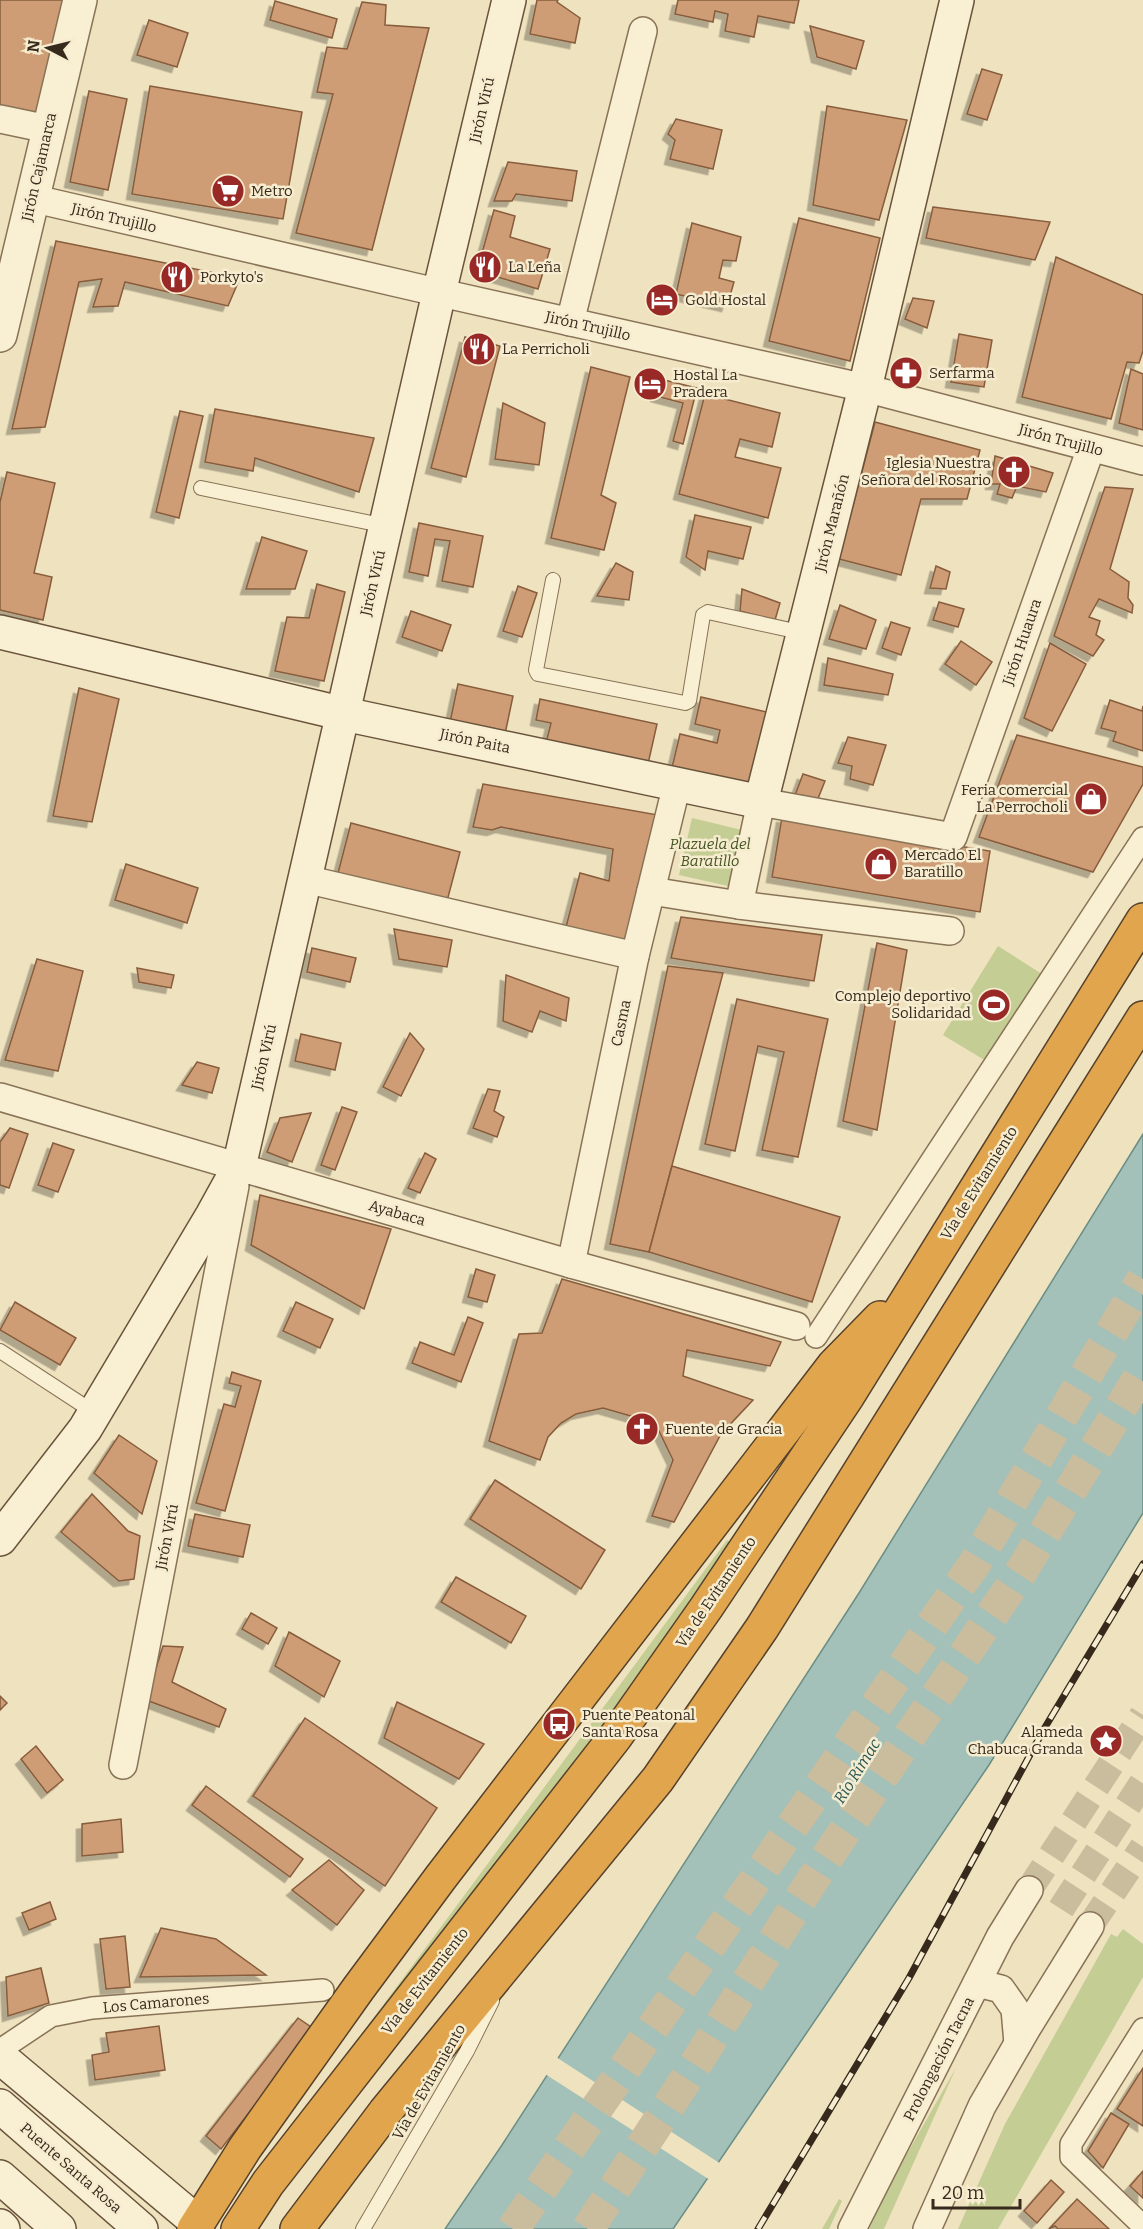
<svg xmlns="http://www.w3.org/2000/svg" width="1143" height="2229" font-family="Bitter,serif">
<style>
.green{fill:#c4cd93}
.water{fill:#a3c0b9;stroke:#6a8e86;stroke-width:1.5}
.pier{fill:#efe2bf}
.building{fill:#ce9d74;stroke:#875d3d;stroke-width:1.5;filter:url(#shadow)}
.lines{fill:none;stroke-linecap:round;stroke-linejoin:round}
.minor-tunnel{stroke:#cabd9e;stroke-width:27;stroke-dasharray:27 14;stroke-linecap:butt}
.motorway-tunnel{stroke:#cabd9e;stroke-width:33;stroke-dasharray:33 16;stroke-linecap:butt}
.service-casing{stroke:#887357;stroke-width:16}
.pedestrian-casing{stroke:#887357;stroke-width:24}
.minor-casing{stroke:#887357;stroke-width:30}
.tertiary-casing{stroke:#887357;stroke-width:36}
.secondary-casing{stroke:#69543b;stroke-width:36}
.motorway-casing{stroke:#55412c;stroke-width:36}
.service{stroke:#f9efd3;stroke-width:14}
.pedestrian{stroke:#f9efd3;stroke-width:21}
.minor{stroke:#f9efd3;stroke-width:27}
.tertiary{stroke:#f9efd3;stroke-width:33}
.secondary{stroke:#f9efd3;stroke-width:33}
.motorway{stroke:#e1a54d;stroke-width:33}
.rail-casing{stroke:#372a1c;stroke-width:7}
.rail{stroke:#f6eccf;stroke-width:4.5;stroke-dasharray:14;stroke-linecap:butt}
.labels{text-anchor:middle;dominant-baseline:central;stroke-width:5;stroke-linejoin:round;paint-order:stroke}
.street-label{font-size:15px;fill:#372a1c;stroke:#f6eccf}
.poi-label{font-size:15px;fill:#372a1c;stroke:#f6eccf;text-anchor:start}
.park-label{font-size:15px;font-style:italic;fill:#465422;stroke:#f6eccf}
.water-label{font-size:16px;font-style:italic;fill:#2b5756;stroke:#f6eccf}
</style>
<defs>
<filter id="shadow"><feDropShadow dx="-5.5" dy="5.5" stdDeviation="0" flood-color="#0004"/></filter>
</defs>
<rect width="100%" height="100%" fill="#efe2bf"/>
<g class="green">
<polygon points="692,818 742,830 728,886 679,875"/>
<polygon points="998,946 1045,976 991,1064 943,1035"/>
<polygon points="727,1540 738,1547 345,2069 344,2058"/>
<polygon points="1123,1929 1143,1944 1143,1977 998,2229 958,2229 1005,2124 1111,1934 1117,1937"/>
<polygon points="956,2068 884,2229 869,2229 884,2194"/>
<polygon points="839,2199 842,2201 829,2229 822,2229"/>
</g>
<polygon class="water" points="1143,1134 1143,1513 989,1765 673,2229 445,2229 502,2145 859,1593"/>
<polygon class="pier" points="556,2057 721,2164 710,2180 545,2074"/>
<g class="building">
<polygon points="0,0 68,0 42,118 0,111"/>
<polygon points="537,0 558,0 557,2 580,18 575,43 530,34"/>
<polygon points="678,0 799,0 794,23 758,16 754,37 725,31 728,14 715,11 713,22 675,14"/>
<polygon points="275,1 337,19 332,38 270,20"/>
<polygon points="362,2 386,5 385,25 429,28 372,250 296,233 333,94 317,92 327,47 347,49"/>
<polygon points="149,20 188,33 177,67 137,55"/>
<polygon points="810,26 864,41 856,69 817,57"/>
<polygon points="982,69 1002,75 987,120 967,114"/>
<polygon points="150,86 302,112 283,219 132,194"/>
<polygon points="89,91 127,99 108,190 70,182"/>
<polygon points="827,106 907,120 879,220 813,205"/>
<polygon points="676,119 722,130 713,169 670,159 675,140 668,134"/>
<polygon points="508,162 577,171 572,201 516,194 512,201 494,201"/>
<polygon points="933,207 1050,222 1035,260 926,238"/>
<polygon points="494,210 515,216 510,237 550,249 538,289 477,271"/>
<polygon points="799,218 880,238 850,361 769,341"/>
<polygon points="692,223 741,237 736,261 723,260 719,278 734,282 727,306 676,294"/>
<polygon points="56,241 240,278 228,306 125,282 118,306 93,307 102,279 79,282 45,427 12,429"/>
<polygon points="1056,257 1143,295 1143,351 1139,363 1127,362 1111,419 1022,397"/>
<polygon points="913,298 934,301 927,328 905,319"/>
<polygon points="959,334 992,340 984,387 951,382"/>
<polygon points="465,337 500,346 466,477 431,468"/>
<polygon points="591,367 630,377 601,495 616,503 604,550 551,538"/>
<polygon points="1131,369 1143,374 1143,430 1119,423"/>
<polygon points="660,379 697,388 683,444 673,441 683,403 656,396"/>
<polygon points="705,394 780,413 772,447 740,439 735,457 781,468 768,518 679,494"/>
<polygon points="503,403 545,423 539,465 495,459"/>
<polygon points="215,409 374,438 359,492 255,458 253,471 205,462"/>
<polygon points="180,411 203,416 179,518 156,512"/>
<polygon points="875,422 980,450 967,499 921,499 901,575 839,559"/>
<polygon points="995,456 1053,473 1046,492 1017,486 1012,498 997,494 1000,484 991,484"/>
<polygon points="7,472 55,483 34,573 52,577 43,620 0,610 0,502"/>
<polygon points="1105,487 1133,489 1110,569 1129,582 1128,598 1133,605 1132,613 1099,599 1089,617 1100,621 1096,635 1104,640 1093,656 1054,636"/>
<polygon points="695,515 751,527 743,559 708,551 705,570 686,557"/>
<polygon points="419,523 483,536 473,587 442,581 450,541 435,539 428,576 409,572"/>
<polygon points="262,537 307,551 295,589 246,589"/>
<polygon points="616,563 633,572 629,600 597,596"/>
<polygon points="936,566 950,572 946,589 930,588"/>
<polygon points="317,584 345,592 324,681 275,671 287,617 309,618"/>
<polygon points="518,586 537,593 522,637 503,631"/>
<polygon points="742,589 780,603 775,620 740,611"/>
<polygon points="939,602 964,609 958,627 933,620"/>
<polygon points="840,605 876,620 866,649 829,639"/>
<polygon points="411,611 451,625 442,651 402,637"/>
<polygon points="891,622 910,628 901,655 882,648"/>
<polygon points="961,641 992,662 976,685 945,664"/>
<polygon points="1050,643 1086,664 1052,731 1024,718"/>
<polygon points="828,658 893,674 888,695 824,685"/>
<polygon points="458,684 513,696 505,734 450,722"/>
<polygon points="79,688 119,699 92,822 53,816"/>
<polygon points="701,697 771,713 752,795 670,776 680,734 717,743 720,730 695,724"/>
<polygon points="540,699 657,724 648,764 546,743 551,723 536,720"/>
<polygon points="1110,700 1142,711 1143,706 1143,751 1113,741 1116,732 1101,728"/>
<polygon points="1017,735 1143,767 1143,784 1093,872 979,837"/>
<polygon points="848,737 886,745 873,785 850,779 852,766 838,763"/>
<polygon points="803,774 825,781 817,801 795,795"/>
<polygon points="483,784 658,815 625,940 566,927 580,873 609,881 613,849 501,827 492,830 473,827"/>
<polygon points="782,817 990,851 980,912 772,877"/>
<polygon points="351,823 460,852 447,901 338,873"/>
<polygon points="126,864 198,888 187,923 115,900"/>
<polygon points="681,917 822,935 814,981 671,958"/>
<polygon points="394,929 452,940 447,967 399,959"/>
<polygon points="877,943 907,950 877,1130 843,1121"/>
<polygon points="312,948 356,958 350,982 307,972"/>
<polygon points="37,959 83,971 58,1071 5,1060"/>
<polygon points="668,966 723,973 649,1252 610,1244"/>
<polygon points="137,968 174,975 171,988 139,982"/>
<polygon points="506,975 569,998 566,1021 540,1011 532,1032 503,1021"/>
<polygon points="737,999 828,1019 798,1157 762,1150 784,1052 758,1046 735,1151 705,1144"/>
<polygon points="410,1033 424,1049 401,1096 383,1087"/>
<polygon points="301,1034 341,1043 335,1070 295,1061"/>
<polygon points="197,1062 219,1068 212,1093 182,1085"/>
<polygon points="488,1089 500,1091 494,1111 504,1117 497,1137 473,1128"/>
<polygon points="342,1107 357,1112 335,1170 321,1165"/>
<polygon points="311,1113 292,1162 267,1152 280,1118"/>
<polygon points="10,1128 28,1134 9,1188 0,1185 0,1142"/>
<polygon points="53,1143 74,1150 58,1192 38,1185"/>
<polygon points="425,1153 436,1159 420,1193 408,1188"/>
<polygon points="672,1166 840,1217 812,1302 649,1252"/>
<polygon points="260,1195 391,1229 364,1309 251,1245"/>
<polygon points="476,1269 495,1275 487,1302 468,1297"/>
<polygon points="562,1279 781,1342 770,1366 687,1350 683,1376 753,1400 721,1434 674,1522 652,1516 673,1460 655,1423 603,1408 576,1414 561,1423 548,1437 540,1460 489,1441 519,1334 542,1333"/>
<polygon points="15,1302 76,1338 60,1365 0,1330"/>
<polygon points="296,1302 333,1319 320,1348 283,1331"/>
<polygon points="468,1317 483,1323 461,1382 412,1363 420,1342 454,1355"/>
<polygon points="232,1372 261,1381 225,1511 196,1503 224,1404 235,1407 241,1386 229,1383"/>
<polygon points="119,1435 157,1461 142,1514 94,1473"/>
<polygon points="495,1480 605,1550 581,1589 470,1519"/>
<polygon points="92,1494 128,1531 140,1536 134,1579 119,1581 61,1532"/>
<polygon points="195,1514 250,1525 243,1557 188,1546"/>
<polygon points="456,1577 526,1616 511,1643 441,1602"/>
<polygon points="251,1613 277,1628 268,1644 242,1629"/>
<polygon points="289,1632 340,1661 324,1697 275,1666"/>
<polygon points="163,1646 183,1647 172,1682 226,1709 219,1727 146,1700"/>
<polygon points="0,1696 7,1703 0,1710"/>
<polygon points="397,1702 484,1744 459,1779 384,1738"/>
<polygon points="305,1718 437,1808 385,1886 253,1796"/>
<polygon points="36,1746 63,1780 47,1793 21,1759"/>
<polygon points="206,1786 303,1859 290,1877 192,1805"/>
<polygon points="121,1819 123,1852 82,1856 82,1824"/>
<polygon points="329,1860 364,1890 337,1925 292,1890"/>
<polygon points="50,1902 56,1919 29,1930 22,1913"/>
<polygon points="161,1928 216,1939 266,1975 140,1977"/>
<polygon points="125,1936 130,1987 106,1989 100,1939"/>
<polygon points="41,1968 49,2003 8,2016 6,1977"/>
<polygon points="298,2018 314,2029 221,2149 206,2136"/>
<polygon points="159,2026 165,2070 95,2080 92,2055 109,2052 106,2033"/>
<polygon points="1143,2068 1143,2126 1117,2109"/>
<polygon points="1111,2113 1129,2124 1103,2168 1088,2151"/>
<polygon points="1143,2171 1143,2198 1130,2186"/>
<polygon points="1051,2180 1064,2192 1037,2223 1024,2211"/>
<polygon points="1077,2199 1109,2229 1058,2229 1055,2226 1049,2229"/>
</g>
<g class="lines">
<g class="minor-tunnel">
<polyline points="1029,1890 1143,1715"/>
<polyline points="1061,1909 1143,1782"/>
<polyline points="1090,1926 1143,1847"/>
</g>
<g class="motorway-tunnel">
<polyline points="513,2229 975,1563 1143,1279"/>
<polyline points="588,2229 681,2087 824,1862 1021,1572 1143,1371"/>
</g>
<defs>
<g id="service">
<polyline points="201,488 386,526"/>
<polyline points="553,580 536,670 538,674 685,703 689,701 703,615 708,612 804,633"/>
<polyline points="0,1351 95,1413"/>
<polyline points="363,2229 467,2051 492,2001"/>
</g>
<g id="pedestrian">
<polyline points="816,1337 1143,838"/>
<polyline points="1143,2029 1071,2144 1071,2157 1143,2226"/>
<polyline points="0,2050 51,2016 92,2008 323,1990"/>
</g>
<g id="minor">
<polyline points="0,119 48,129"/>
<polyline points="31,198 419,288 865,388 1143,461"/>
<polyline points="570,322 643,31"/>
<polyline points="305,879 635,956"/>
<polyline points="651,891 739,905 950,931"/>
<polyline points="739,905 761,802 953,837 1091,448"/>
<polyline points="0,1097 571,1264 796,1326"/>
<polyline points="571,1264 635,956 677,784"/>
<polyline points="123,1765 235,1186"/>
<polyline points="977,1983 1001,1989 1015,2009 1018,2043"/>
<polyline points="852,2229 1000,1937 1029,1890"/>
<polyline points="927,2229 982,2106 1027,2028 1090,1926"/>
</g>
<polyline id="tertiary" points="0,335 80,0"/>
<g id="secondary">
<polyline points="0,632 344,714 761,802 865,388 957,0"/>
<polyline points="0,1539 85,1429 212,1216 239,1167 439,293 509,0"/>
<polyline points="0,2057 198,2223"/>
<polyline points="0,2106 141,2229"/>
<polyline points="0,2177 59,2229"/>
<polyline points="0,2226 3,2229"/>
</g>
<g id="motorway">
<polyline points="194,2229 245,2148 358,1989 441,1877 834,1365 880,1318"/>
<polyline points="238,2229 268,2183 616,1736 706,1608 847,1397 1143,920"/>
<polyline points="297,2229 385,2112 658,1779 762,1628 1143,1018"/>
</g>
</defs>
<use href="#service" class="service-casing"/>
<use href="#pedestrian" class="pedestrian-casing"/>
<use href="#minor" class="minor-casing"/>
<use href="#tertiary" class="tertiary-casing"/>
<use href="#secondary" class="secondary-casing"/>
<use href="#motorway" class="motorway-casing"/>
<use href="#service" class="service"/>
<use href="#pedestrian" class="pedestrian"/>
<use href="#minor" class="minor"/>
<use href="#tertiary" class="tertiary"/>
<use href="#secondary" class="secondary"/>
<use href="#motorway" class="motorway"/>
<defs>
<polyline id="rail" points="758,2229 909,1978 1044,1729 1143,1564"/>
</defs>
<use href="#rail" class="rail-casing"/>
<use href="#rail" class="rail"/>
</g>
<defs>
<symbol id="supermarket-disc" viewBox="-11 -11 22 22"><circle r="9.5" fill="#982926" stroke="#f6eccf"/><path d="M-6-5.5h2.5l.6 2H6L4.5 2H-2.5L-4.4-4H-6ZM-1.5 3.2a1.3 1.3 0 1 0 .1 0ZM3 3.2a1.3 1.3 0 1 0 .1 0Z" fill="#fff"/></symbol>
<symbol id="restaurant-disc" viewBox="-11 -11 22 22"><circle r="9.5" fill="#982926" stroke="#f6eccf"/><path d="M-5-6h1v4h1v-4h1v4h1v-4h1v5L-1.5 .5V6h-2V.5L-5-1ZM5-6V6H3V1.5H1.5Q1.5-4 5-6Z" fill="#fff"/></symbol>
<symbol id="hotel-disc" viewBox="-11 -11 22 22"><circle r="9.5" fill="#982926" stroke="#f6eccf"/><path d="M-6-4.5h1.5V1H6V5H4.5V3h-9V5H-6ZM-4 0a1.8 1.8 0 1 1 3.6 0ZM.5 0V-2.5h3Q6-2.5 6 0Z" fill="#fff"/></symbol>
<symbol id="pharmacy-disc" viewBox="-11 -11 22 22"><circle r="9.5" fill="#982926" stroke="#f6eccf"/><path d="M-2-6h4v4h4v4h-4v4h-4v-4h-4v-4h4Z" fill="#fff"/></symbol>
<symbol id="church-disc" viewBox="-11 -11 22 22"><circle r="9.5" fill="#982926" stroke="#f6eccf"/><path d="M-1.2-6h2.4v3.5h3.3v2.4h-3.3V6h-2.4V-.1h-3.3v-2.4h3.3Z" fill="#fff"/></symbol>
<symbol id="shop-disc" viewBox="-11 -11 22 22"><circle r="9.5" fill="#982926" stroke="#f6eccf"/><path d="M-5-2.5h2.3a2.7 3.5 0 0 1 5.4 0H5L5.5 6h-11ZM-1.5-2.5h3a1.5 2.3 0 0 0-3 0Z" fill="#fff"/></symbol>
<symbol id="stadium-disc" viewBox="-11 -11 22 22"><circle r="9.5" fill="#982926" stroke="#f6eccf"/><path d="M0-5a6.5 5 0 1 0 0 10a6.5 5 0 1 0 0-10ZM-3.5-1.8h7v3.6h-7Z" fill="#fff"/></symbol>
<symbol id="bus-disc" viewBox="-11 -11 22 22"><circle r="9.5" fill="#982926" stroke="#f6eccf"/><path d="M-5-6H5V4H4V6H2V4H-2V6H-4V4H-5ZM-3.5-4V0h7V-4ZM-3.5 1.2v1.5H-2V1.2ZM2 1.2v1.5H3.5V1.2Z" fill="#fff"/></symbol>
<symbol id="sight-disc" viewBox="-11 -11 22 22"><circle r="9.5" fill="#982926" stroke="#f6eccf"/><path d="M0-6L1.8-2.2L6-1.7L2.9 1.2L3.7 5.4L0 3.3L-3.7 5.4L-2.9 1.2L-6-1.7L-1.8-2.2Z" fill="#fff"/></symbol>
</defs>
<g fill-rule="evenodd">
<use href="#supermarket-disc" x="209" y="172" width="38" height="38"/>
<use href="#restaurant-disc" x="466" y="248" width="38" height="38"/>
<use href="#restaurant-disc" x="158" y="258" width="38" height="38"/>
<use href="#hotel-disc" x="643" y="281" width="38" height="38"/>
<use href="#restaurant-disc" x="460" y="330" width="38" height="38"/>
<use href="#pharmacy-disc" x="887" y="354" width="38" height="38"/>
<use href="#hotel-disc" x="631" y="365" width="38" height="38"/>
<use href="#church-disc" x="995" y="453" width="38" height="38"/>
<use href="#shop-disc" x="1072" y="780" width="38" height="38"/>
<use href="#shop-disc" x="862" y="845" width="38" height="38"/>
<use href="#stadium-disc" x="975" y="986" width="38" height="38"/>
<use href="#church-disc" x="623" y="1410" width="38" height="38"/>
<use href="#bus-disc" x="540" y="1705" width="38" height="38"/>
<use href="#sight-disc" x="1087" y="1722" width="38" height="38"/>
</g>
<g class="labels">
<g class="street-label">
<text transform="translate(482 110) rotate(-77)">Jirón Virú</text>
<text transform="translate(39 167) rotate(-77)">Jirón Cajamarca</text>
<text transform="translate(114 218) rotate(13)">Jirón Trujillo</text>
<text transform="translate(588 326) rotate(13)">Jirón Trujillo</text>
<text transform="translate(1061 440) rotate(15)">Jirón Trujillo</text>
<text transform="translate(832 523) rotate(-76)">Jirón Marañón</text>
<text transform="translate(373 583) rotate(-77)">Jirón Virú</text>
<text transform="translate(1022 642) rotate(-71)">Jirón Huaura</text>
<text transform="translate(475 741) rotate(12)">Jirón Paita</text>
<text transform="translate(621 1023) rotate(-78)">Casma</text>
<text transform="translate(264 1057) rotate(-77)">Jirón Virú</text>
<text transform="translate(979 1183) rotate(-58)">Vía de Evitamiento</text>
<text transform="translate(397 1213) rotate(16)">Ayabaca</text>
<text transform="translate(167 1537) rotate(-79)">Jirón Virú</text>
<text transform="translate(716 1592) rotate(-56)">Vía de Evitamiento</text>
<text transform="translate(425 1981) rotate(-52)">Vía de Evitamiento</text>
<text transform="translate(156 2003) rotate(-5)">Los Camarones</text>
<text transform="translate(939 2059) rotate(-63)">Prolongación Tacna</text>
<text transform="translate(429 2082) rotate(-60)">Via de Evitamiento</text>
<text transform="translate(71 2168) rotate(41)">Puente Santa Rosa</text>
</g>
<g class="poi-label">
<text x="251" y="191">Metro</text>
<text x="508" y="267">La Leña</text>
<text x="200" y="277">Porkyto's</text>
<text x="685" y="300">Gold Hostal</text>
<text x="502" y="349">La Perricholi</text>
<text x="929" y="373">Serfarma</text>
<text x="673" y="375">Hostal La<tspan x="673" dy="17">Pradera</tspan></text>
<text x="991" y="463" text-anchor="end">Iglesia Nuestra<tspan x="991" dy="17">Señora del Rosario</tspan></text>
<text x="1068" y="790" text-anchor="end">Feria comercial<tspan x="1068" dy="17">La Perrocholi</tspan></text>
<text x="904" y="855">Mercado El<tspan x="904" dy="17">Baratillo</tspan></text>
<text x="971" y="996" text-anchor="end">Complejo deportivo<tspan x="971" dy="17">Solidaridad</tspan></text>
<text x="665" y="1429">Fuente de Gracia</text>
<text x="582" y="1715">Puente Peatonal<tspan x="582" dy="17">Santa Rosa</tspan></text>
<text x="1083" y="1732" text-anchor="end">Alameda<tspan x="1083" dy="17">Chabuca Granda</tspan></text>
</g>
<g class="park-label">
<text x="710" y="844">Plazuela del<tspan x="710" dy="17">Baratillo</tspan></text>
</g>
<g class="water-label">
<text transform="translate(857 1771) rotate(-58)">Río Rímac</text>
</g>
</g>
<g transform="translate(48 48) rotate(277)" stroke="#f6eccf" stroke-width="4.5" paint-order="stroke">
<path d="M0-4.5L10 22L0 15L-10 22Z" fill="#372a1c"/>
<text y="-9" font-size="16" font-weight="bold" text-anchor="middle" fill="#372a1c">N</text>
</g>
<path d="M933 2199v9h87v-9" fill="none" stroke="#372a1c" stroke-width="3"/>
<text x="942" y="2199" font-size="18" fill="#372a1c" stroke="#f6eccf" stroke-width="4.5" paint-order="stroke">20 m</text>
</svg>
